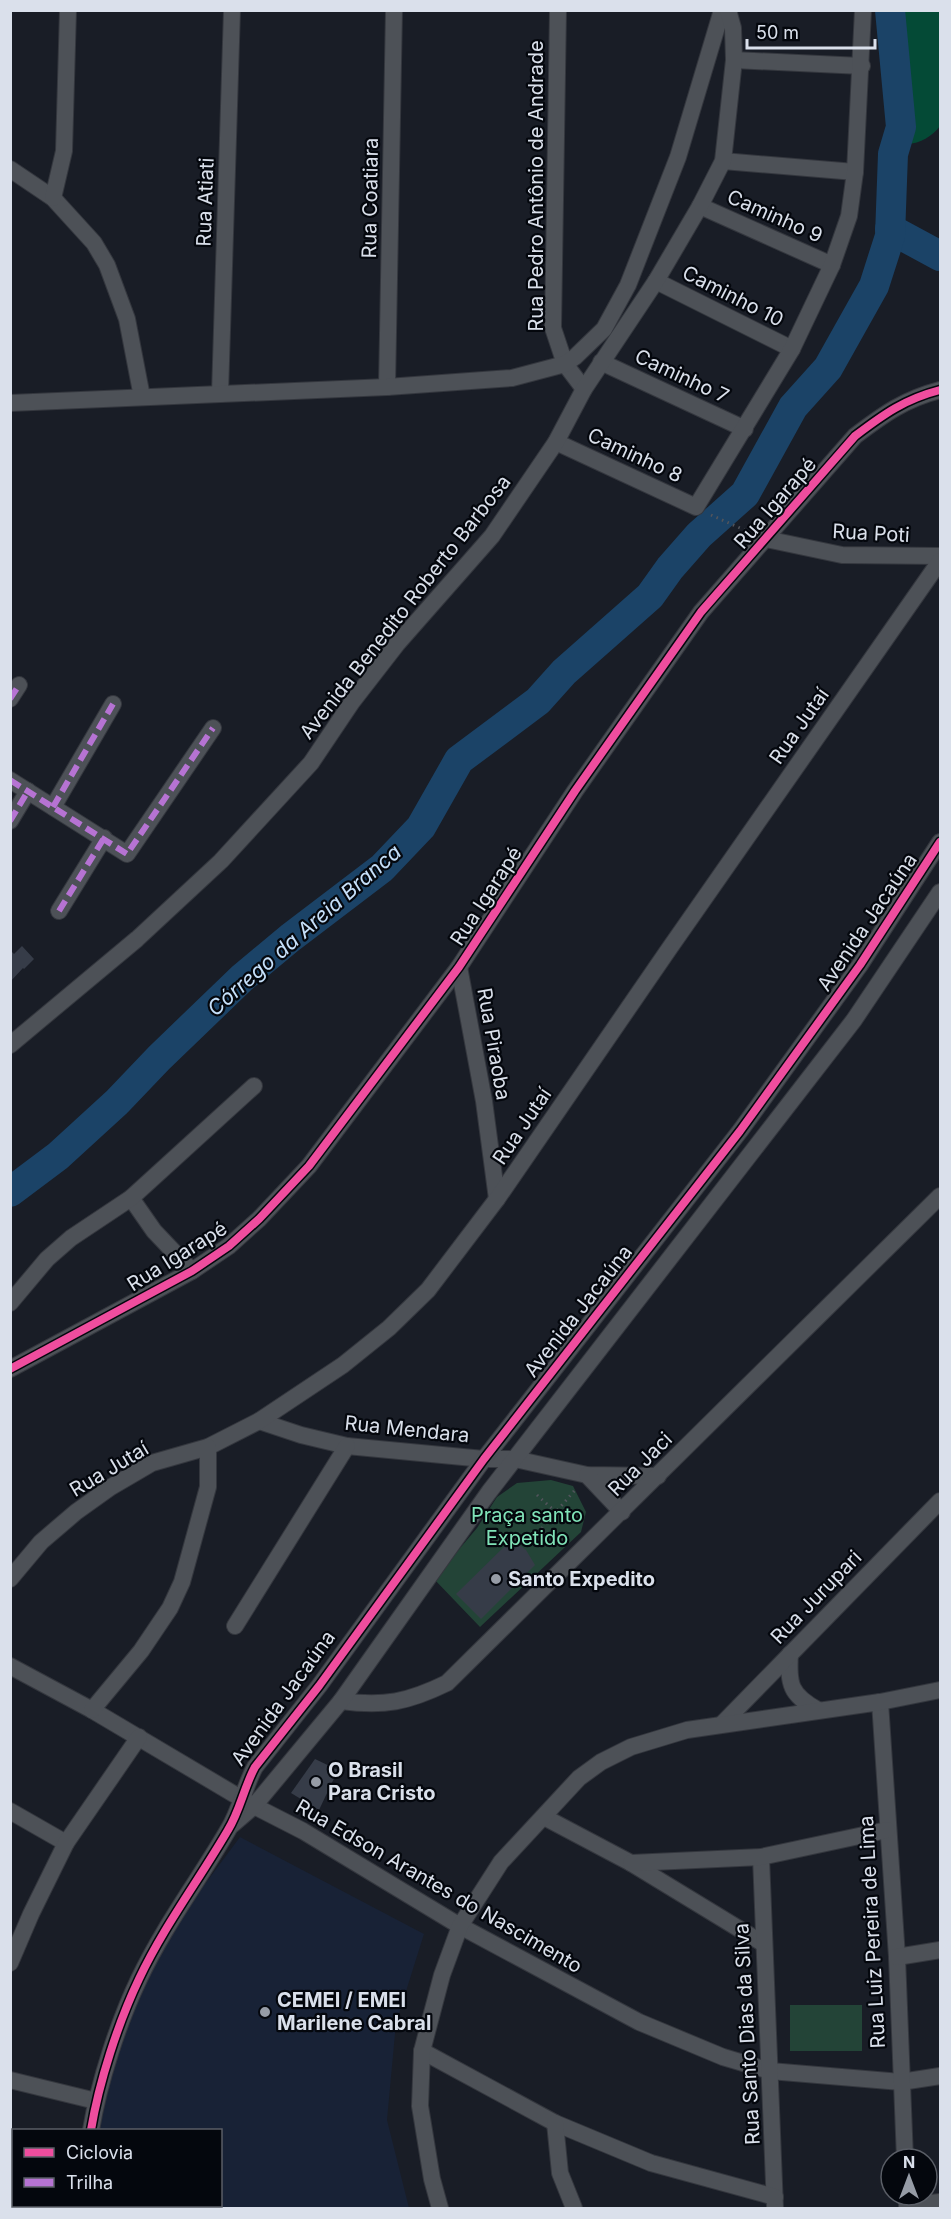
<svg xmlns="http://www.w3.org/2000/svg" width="951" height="2219" font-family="Inter,sans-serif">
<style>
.built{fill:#182236}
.green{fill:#234437}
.forest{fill:#044a36}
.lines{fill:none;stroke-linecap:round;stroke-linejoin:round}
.river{stroke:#1b4367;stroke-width:30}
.building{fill:#363c48}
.minor-casing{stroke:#34373e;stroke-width:18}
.path{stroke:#52555c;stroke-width:3;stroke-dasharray:1.5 4.5;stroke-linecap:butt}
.minor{stroke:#4d5157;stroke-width:16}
.quiet{stroke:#b673d3;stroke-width:6;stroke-dasharray:12 6;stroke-linecap:butt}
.cycleway-casing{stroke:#04070d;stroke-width:11}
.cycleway{stroke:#ef4d9e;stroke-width:8}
.poi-dot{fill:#969ca6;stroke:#04070d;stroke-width:2}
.labels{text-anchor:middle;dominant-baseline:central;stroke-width:4.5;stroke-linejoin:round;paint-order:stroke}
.street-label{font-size:20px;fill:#dae0eb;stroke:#04070d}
.park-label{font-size:20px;fill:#80e3b8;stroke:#04070d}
.poi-label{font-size:20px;font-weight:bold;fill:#dae0eb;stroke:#04070d;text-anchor:start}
.water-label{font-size:21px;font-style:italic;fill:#c6e0fa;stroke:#04070d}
</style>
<rect width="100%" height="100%" fill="#191d26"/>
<polygon class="built" points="240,1837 424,1934 396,2023 387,2120 409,2208 85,2208 85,2206 220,2206 220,2130 97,2130 133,2001 170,1931"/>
<g class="green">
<polygon points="551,1480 573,1486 586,1512 581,1532 480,1627 434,1579 477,1528 497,1497 517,1483"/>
<rect x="790" y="2005" width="72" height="46"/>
</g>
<path class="forest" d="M 884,11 L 940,11 L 940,126 C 932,137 915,147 900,143 L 893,100 Z"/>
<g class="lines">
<g class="river">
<polyline points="890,229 940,256"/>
<polyline points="10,1192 58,1156 117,1102 159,1058 242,978 290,938 382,868 421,827 459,760 538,701 564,672 650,596 670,568 699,535 745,494 793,407 828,368 874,286 890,236 893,154 901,127 890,10"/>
</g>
</g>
<g class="building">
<polygon points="22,946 34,959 24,969 23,968 10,982 10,950 14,954"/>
<polygon points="512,1539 526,1550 535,1565 481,1619 456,1594"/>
<polygon points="315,1759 338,1770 319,1810 291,1793"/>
</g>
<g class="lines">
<defs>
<g id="minor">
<polyline points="558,10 553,328 565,364 584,389"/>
<polyline points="734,60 862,66"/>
<polyline points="723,161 855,172"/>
<polyline points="10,169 53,198 94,243 107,265 127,319 142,397"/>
<polyline points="53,198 64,151 68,10"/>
<polyline points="700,206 832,265"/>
<polyline points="656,281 792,349"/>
<polyline points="601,362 745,429"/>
<polyline points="387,387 394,10"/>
<polyline points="220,394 232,10"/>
<polyline points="10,403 387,387 512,378 565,364 575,357 604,329 628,285 678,157 722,10"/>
<polyline points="556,442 696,507 792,349 832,265 849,216 855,172 863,10"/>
<polyline points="766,539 842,555 940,556"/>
<polyline points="10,699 19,685"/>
<polyline points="10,780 127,854 213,728"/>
<polyline points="53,807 113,704"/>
<polyline points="10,821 28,791"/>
<polyline points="59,911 104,838"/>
<polyline points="459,967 484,1101 497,1199"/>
<polyline points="10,1045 137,939 221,861 311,763 352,702 397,644 492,536 556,442 584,389 656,281 700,206 723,161 734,60 733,28 728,10"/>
<polyline points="131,1198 154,1231 192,1271"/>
<polyline points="10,1303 47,1259 71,1238 131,1198 254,1086"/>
<path d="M 10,1369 L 192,1271 L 229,1246 L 259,1219 L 309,1166 L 459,967 L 575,791 L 701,612 L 855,436 C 884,414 905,399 940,390"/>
<polyline points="259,1421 301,1435 347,1446 484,1459 515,1459 587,1475 658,1476"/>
<polyline points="587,1475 622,1512"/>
<polyline points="10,1579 41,1542 76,1512 111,1487 152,1463 208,1447 259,1421 343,1365 389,1328 428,1290 497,1199 669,949 940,561"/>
<polyline points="235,1626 347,1446"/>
<path d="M 790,1654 C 788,1684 790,1695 818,1710"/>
<polyline points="10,1666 92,1710 254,1806 303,1831 460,1926 639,2022 723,2057 770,2071 901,2082 940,2076"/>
<path d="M 341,1701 C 384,1707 408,1702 447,1683 L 940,1196"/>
<polyline points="880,1702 897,1957 905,2159"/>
<polyline points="92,1710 141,1651 170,1608 182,1582 208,1487 208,1447"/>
<polyline points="722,1724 940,1501"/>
<polyline points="10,1811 66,1843"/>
<polyline points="544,1817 631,1863 764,1944"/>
<polyline points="232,1825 254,1806 341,1701 489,1492 854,1020 940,892"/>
<polyline points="761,1857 775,2208"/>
<polyline points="631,1863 761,1857 887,1830"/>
<polyline points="897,1957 940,1950"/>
<polyline points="10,1963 31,1914 66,1843 139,1737"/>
<polyline points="422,2051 555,2123 651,2163 775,2197"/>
<polyline points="10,2080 96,2101"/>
<polyline points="555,2123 560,2173 574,2208"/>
<path d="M 91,2130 C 99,2082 118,2023 139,1979 C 164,1926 199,1880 228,1830 C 240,1811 244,1787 255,1767 L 319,1686 L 484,1459 L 740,1131 L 860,965 L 940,842"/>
<polyline points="907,2206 940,2202"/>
<polyline points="82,2208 82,2206"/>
<polyline points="440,2208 432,2179 420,2106 422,2051 442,1975 460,1926 501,1862 579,1778 601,1762 631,1747 687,1730 880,1702 940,1690"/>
</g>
</defs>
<use href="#minor" class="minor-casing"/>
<g class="path">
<polyline points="711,515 749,532"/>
<polyline points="537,1495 557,1513"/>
<polyline points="530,1542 575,1490"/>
</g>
<use href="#minor" class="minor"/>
<g class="quiet">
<polyline points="10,699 19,685"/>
<polyline points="10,780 127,854 213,728"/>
<polyline points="53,807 113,704"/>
<polyline points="10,821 28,791"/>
<polyline points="59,911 104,838"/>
</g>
<defs>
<g id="cycleway">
<path d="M 10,1369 L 192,1271 L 229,1246 L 259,1219 L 309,1166 L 459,967 L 575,791 L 701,612 L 855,436 C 884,414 905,399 940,390"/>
<path d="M 91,2130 C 99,2082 118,2023 139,1979 C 164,1926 199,1880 228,1830 C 240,1811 244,1787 255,1767 L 319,1686 L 484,1459 L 740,1131 L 860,965 L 940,842"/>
</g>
</defs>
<use href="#cycleway" class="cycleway-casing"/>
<use href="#cycleway" class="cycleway"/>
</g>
<g class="poi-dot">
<circle cx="496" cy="1579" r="6"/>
<circle cx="316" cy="1782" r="6"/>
<circle cx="265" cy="2012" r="6"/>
</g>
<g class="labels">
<g class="street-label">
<text transform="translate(536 186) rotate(-90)">Rua Pedro Antônio de Andrade</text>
<text transform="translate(370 198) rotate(-89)">Rua Coatiara</text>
<text transform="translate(205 202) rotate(-88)">Rua Atiati</text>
<text transform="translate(775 216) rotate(24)">Caminho 9</text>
<text transform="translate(733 296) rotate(27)">Caminho 10</text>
<text transform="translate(682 376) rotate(25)">Caminho 7</text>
<text transform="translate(635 455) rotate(25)">Caminho 8</text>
<text transform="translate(775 503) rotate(-49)">Rua Igarapé</text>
<text transform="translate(871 533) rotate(3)">Rua Poti</text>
<text transform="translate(405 607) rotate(-52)">Avenida Benedito Roberto Barbosa</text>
<text transform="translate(799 726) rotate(-55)">Rua Jutaí</text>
<text transform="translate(486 896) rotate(-57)">Rua Igarapé</text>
<text transform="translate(867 922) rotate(-56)">Avenida Jacaúna</text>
<text transform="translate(494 1044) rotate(80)">Rua Piraoba</text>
<text transform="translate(522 1126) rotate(-56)">Rua Jutaí</text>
<text transform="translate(177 1256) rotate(-32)">Rua Igarapé</text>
<text transform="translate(578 1311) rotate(-52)">Avenida Jacaúna</text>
<text transform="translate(407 1429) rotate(6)">Rua Mendara</text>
<text transform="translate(640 1464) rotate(-45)">Rua Jaci</text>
<text transform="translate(109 1469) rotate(-31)">Rua Jutaí</text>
<text transform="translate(816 1597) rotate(-46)">Rua Jurupari</text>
<text transform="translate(283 1698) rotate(-54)">Avenida Jacaúna</text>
<text transform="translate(439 1886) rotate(30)">Rua Edson Arantes do Nascimento</text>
<text transform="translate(872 1932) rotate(-93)">Rua Luiz Pereira de Lima</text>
<text transform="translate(747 2034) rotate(-93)">Rua Santo Dias da Silva</text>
</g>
<g class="park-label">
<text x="527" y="1515">Praça santo<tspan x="527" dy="23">Expetido</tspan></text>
</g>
<g class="poi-label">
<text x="508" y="1579">Santo Expedito</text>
<text x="328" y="1770">O Brasil<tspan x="328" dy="23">Para Cristo</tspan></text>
<text x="277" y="2000">CEMEI / EMEI<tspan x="277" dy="23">Marilene Cabral</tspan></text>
</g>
<g class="water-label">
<text transform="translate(304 930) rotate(-41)">Córrego da Areia Branca</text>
</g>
</g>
<rect width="951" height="2219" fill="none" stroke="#dae0eb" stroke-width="24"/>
<rect x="12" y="2129" width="210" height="78" fill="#04070d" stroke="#5a5e66" stroke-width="1.5"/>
<rect x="24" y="2148" width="30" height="9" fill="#ef4d9e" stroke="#5a5e66" stroke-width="1.5"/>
<text x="66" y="2159" font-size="18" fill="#dae0eb">Ciclovia</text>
<rect x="24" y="2178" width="30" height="9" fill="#b673d3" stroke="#5a5e66" stroke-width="1.5"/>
<text x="66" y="2189" font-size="18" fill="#dae0eb">Trilha</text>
<g transform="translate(909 2177)"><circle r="28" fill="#04070d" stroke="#5a5e66" stroke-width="1.5"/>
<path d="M0-4.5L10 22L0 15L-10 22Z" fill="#969ca6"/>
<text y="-9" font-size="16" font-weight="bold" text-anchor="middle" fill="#dae0eb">N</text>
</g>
<path d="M747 39v9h128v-9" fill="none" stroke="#dae0eb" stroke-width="3"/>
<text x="756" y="39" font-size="18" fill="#dae0eb" stroke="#04070d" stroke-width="4.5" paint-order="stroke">50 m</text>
</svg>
